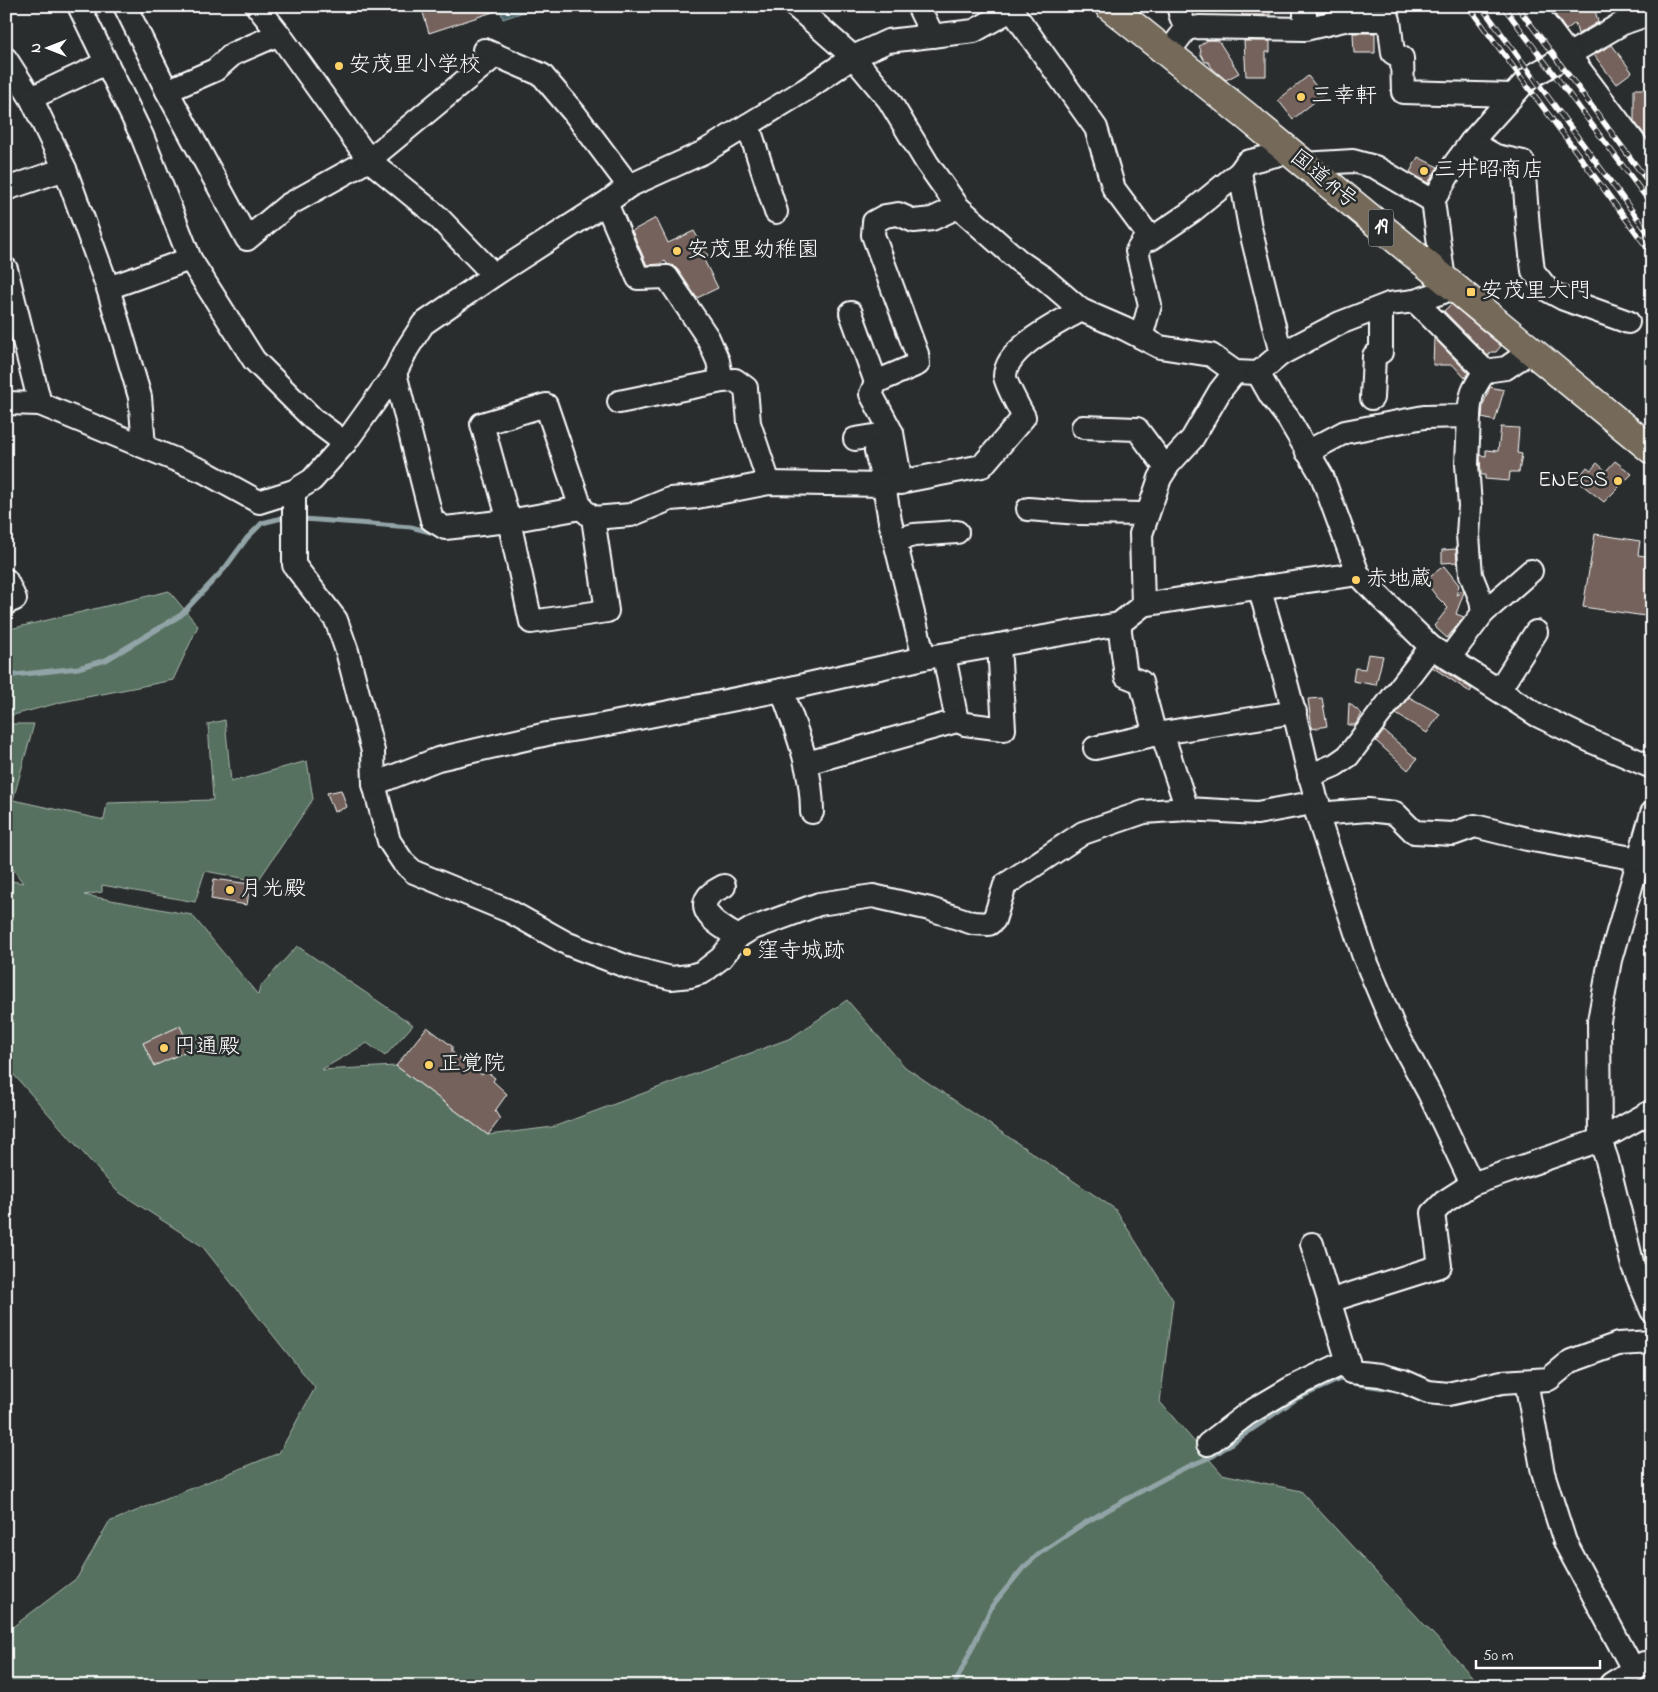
<svg xmlns="http://www.w3.org/2000/svg" width="1658" height="1692" font-family="'Indie Flower','Klee One',sans-serif">
<style>
.green{fill:#56715f;stroke:#aab8af}
.water{fill:#4a676d;stroke:#92a4a7}
.lines{fill:none;stroke-linecap:round;stroke-linejoin:round}
.stream{stroke:#92a4a7;stroke-width:5}
.building{fill:#74625c;stroke:#fff}
.minor-casing{stroke:#fff;stroke-width:26}
.highway-casing{stroke:#fff;stroke-width:31}
.minor{stroke:#2a2d2e;stroke-width:22}
.highway{stroke:#746a5a;stroke-width:28}
.rail-casing{stroke:#fff;stroke-width:5.5}
.rail{stroke:#2a2d2e;stroke-width:4;stroke-dasharray:11;stroke-linecap:butt}
.poi-dot{fill:#ffd166;stroke:#2a2d2e;stroke-width:2}
.labels{text-anchor:middle;dominant-baseline:central;stroke-width:5;stroke-linejoin:round;paint-order:stroke}
.shield{fill:#2a2d2e;stroke:#bfc0c0;stroke-width:1}
.shield-label{font-size:21px;font-weight:bold;fill:#fff}
.poi-label{font-size:22px;fill:#fff;stroke:#2a2d2e;text-anchor:start}
.street-label{font-size:22px;fill:#fff;stroke:#2a2d2e}
</style>
<rect width="100%" height="100%" fill="#2a2d2e"/>
<filter id="ink" filterUnits="userSpaceOnUse"><feTurbulence type="fractalNoise" baseFrequency=".02" numOctaves="2"/><feDisplacementMap in="SourceGraphic" scale="10" xChannelSelector="R" yChannelSelector="G"/><feConvolveMatrix kernelMatrix="1 2 1 2 8 2 1 2 1" color-interpolation-filters="sRGB"/></filter>
<g filter="url(#ink)">
<g class="green">
<polygon points="169,591 198,626 173,680 62,702 6,717 6,630"/>
<polygon points="225,720 231,782 307,761 313,799 258,881 205,871 195,902 102,885 102,892 84,895 192,915 258,995 260,987 297,946 413,1025 385,1056 367,1043 321,1070 396,1066 488,1135 553,1127 791,1038 847,1000 905,1067 1115,1209 1173,1300 1160,1402 1222,1474 1301,1491 1481,1686 6,1686 6,1632 77,1578 109,1522 279,1453 315,1388 202,1246 117,1191 14,1075 6,1073 6,880 23,883 6,859 6,724 34,724 13,800 104,820 107,803 213,800 208,724"/>
</g>
<polygon class="water" points="499,6 541,6 503,19"/>
<g class="lines">
<g class="stream">
<polyline points="304,519 411,527 430,532"/>
<polyline points="6,676 78,668 106,660 181,615 225,568 247,538 262,523 282,518 289,518"/>
<polyline points="954,1686 992,1606 1023,1568 1040,1553 1083,1524 1134,1495 1180,1470 1213,1456 1296,1399 1340,1379 1358,1384 1391,1389"/>
</g>
</g>
<g class="building">
<polygon points="421,6 502,6 502,9 429,33"/>
<rect x="1242" y="6" width="28" height="9"/>
<polygon points="1556,6 1561,6 1564,10 1594,6 1598,22 1578,34 1575,23 1566,30 1552,10"/>
<polygon points="1353,33 1375,33 1375,53 1354,53"/>
<polygon points="1208,40 1218,40 1239,73 1226,80 1212,68 1208,62 1205,62 1200,53 1201,51 1199,46"/>
<polygon points="1244,41 1270,41 1270,52 1266,52 1266,76 1246,76"/>
<polygon points="1612,45 1632,72 1616,84 1594,55"/>
<polygon points="1308,76 1323,95 1293,119 1278,100"/>
<polygon points="1634,89 1651,89 1652,144 1634,121"/>
<polygon points="1418,157 1438,167 1428,183 1410,172"/>
<polygon points="656,218 668,243 694,231 708,256 703,258 718,288 697,298 678,270 673,266 667,264 665,261 660,264 647,265 632,231"/>
<polygon points="1451,304 1501,346 1496,352 1491,352 1488,356 1444,311"/>
<polygon points="1434,338 1468,373 1465,378 1453,365 1433,365"/>
<polygon points="1490,387 1504,390 1495,421 1482,418 1483,405"/>
<polygon points="1501,427 1519,428 1517,453 1522,454 1519,472 1510,472 1509,481 1485,479 1485,475 1481,475 1480,455 1486,456 1486,450 1498,451"/>
<polygon points="1615,461 1632,474 1604,502 1576,480 1587,467 1591,470 1597,463 1606,471"/>
<polygon points="1595,534 1640,541 1638,555 1652,557 1652,617 1583,607"/>
<polygon points="1456,549 1457,562 1442,563 1442,550"/>
<polygon points="1444,566 1459,585 1456,596 1463,589 1464,592 1456,614 1464,617 1447,638 1434,626 1448,608 1437,597 1424,580"/>
<polygon points="1368,654 1383,656 1376,685 1353,681 1355,668 1365,669"/>
<polygon points="1434,665 1472,689 1470,692 1432,667"/>
<polygon points="1409,697 1440,714 1427,733 1396,714"/>
<polygon points="1322,698 1327,726 1312,729 1308,699"/>
<polygon points="1349,703 1362,714 1355,725 1348,725"/>
<polygon points="1384,731 1417,759 1408,770 1376,741"/>
<polygon points="341,790 347,807 334,812 327,793"/>
<polygon points="214,879 250,884 247,905 211,899"/>
<polygon points="180,1026 191,1049 154,1066 143,1043"/>
<polygon points="427,1027 452,1046 452,1052 482,1075 486,1071 495,1078 493,1081 507,1094 495,1111 500,1119 488,1135 396,1066"/>
</g>
<g class="lines">
<defs>
<g id="minor">
<polyline points="79,6 142,136 190,259 254,360 313,419 345,443"/>
<polyline points="125,6 167,91 247,239 288,205 369,160 496,55"/>
<polyline points="257,6 279,34 369,160 436,215 494,275"/>
<polyline points="795,6 853,57 889,100 927,163 958,207 1019,261 1044,278 1081,310 1125,329 1160,347 1211,355 1235,372 1258,373 1281,354 1340,323 1389,304 1415,301 1443,292 1444,280 1433,201 1456,162 1471,142 1525,82 1532,76 1623,23 1652,13"/>
<polyline points="918,6 933,36"/>
<polyline points="1009,6 1096,128 1114,189 1151,239 1191,212 1240,172"/>
<polyline points="1179,6 1180,14 1186,29"/>
<polyline points="1532,6 1652,166"/>
<polyline points="1305,29 1344,20 1389,20 1393,53 1402,58 1403,92 1513,95"/>
<polyline points="484,50 542,75 575,114 629,186"/>
<polyline points="1167,54 1186,29 1199,27 1305,29 1305,6"/>
<polyline points="6,59 31,98 65,169 108,288 140,397 144,446"/>
<polyline points="167,91 215,70 233,54 279,34"/>
<polyline points="31,98 106,63"/>
<polyline points="748,125 776,212"/>
<polyline points="1471,142 1496,156 1523,162 1528,228 1533,271 1549,291 1564,299 1628,322"/>
<polyline points="1303,164 1353,161 1375,167 1433,201"/>
<polyline points="6,189 65,169"/>
<polyline points="606,203 638,278 667,277 708,338 718,361 722,381 735,380 746,388 749,423 769,483"/>
<polyline points="6,269 40,404"/>
<polyline points="108,288 190,259"/>
<polyline points="1415,301 1485,371"/>
<polyline points="851,313 876,382"/>
<polyline points="1141,337 1150,305 1137,251 1148,234"/>
<polyline points="1281,354 1250,228 1240,172 1247,162 1288,152"/>
<polyline points="395,373 432,520 445,528 509,521 581,508"/>
<polyline points="1258,373 1271,396 1288,418 1322,476 1358,574 1382,599 1431,647 1537,715 1593,742 1652,767"/>
<polyline points="1372,398 1374,356 1381,352 1381,308"/>
<polyline points="619,402 722,381"/>
<polyline points="6,403 40,404 203,471 259,502 294,491 312,480 345,443 395,373 407,349 423,324 494,275 606,203 629,186 702,153 805,90 853,57 888,41 974,31 1011,10"/>
<polygon points="546,405 581,508 593,518 607,611 531,622 509,521 482,424"/>
<polyline points="1083,427 1137,429 1166,468"/>
<polyline points="855,439 892,433"/>
<polyline points="876,451 884,485 890,521 924,658"/>
<path d="M 1307,452 L 1345,432 L 1424,417 L 1469,416 C 1470,394 1473,389 1485,371 L 1506,368 L 1531,351"/>
<polyline points="901,483 892,433 871,394 876,382 918,364 917,354 873,235 874,222 885,216 898,214 914,221 932,219 958,207"/>
<polyline points="294,491 294,565 336,620 347,651 373,751 374,784 389,841 403,862 414,872 509,911 568,944 628,967 671,978 690,976 703,972 721,958 738,937 751,929 819,904 873,896 930,909 973,923 989,924 994,920 1005,885 1083,833 1144,812 1187,809 1257,813 1318,802"/>
<polyline points="1028,509 1079,513 1147,514"/>
<path d="M 593,518 L 631,515 L 670,499 L 697,497 L 769,483 L 884,485 L 982,466 L 1024,417 C 1020,410 1005,382 1005,376 C 1006,347 1059,323 1081,310"/>
<polyline points="895,540 914,535 957,532"/>
<polyline points="6,580 15,599 6,603"/>
<path d="M 1259,587 C 1276,645 1293,703 1306,762 C 1310,779 1318,796 1317,814 L 1363,954 L 1395,1030 L 1429,1093 L 1472,1184 L 1600,1140 L 1652,1111"/>
<polyline points="1143,605 1141,534 1160,478 1169,464 1192,439 1220,391 1235,372"/>
<polyline points="1483,613 1531,571"/>
<polyline points="1119,624 1126,676 1141,682 1155,735"/>
<polyline points="944,655 957,721"/>
<polyline points="1449,658 1483,613 1481,600 1471,575 1468,535 1470,506 1467,464 1469,416"/>
<path d="M 782,690 C 796,731 812,767 812,812"/>
<polyline points="1499,690 1536,632"/>
<polyline points="1162,733 1187,809"/>
<polyline points="1095,748 1162,733 1295,712"/>
<polyline points="807,763 957,721 965,724 1004,729 999,645"/>
<polyline points="1309,776 1335,765 1348,756 1431,647"/>
<polyline points="374,784 438,759 547,734 603,725 782,690 924,658 1119,624 1143,605 1199,596 1358,574"/>
<polyline points="1652,813 1610,960 1599,1021 1600,1140 1607,1160 1633,1266 1652,1311"/>
<polyline points="1317,814 1368,810 1395,813 1414,832 1453,834 1475,826 1527,839 1638,859 1652,864"/>
<path d="M 724,886 C 719,889 711,892 708,897 C 695,914 727,930 738,937"/>
<polyline points="1312,1244 1351,1372 1380,1375 1403,1381 1428,1392 1448,1394 1502,1382 1549,1379 1571,1361 1618,1344 1652,1342"/>
<polyline points="1329,1301 1440,1266 1433,1213 1444,1202 1472,1184"/>
<polyline points="1526,1381 1543,1473 1565,1542 1634,1671"/>
<polyline points="1208,1444 1247,1414 1291,1388 1348,1361"/>
<polyline points="1612,1686 1611,1684 1644,1663"/>
</g>
<polyline id="highway" points="1109,6 1245,115 1652,450"/>
</defs>
<use href="#minor" class="minor-casing"/>
<use href="#highway" class="highway-casing"/>
<use href="#minor" class="minor"/>
<use href="#highway" class="highway"/>
<defs>
<g id="rail">
<polyline points="1468,6 1652,254"/>
<polyline points="1481,6 1652,238"/>
<polyline points="1503,6 1652,205"/>
<polyline points="1517,6 1652,187"/>
</g>
</defs>
<use href="#rail" class="rail-casing"/>
<use href="#rail" class="rail"/>
</g>
</g>
<g class="poi-dot">
<circle cx="339" cy="66" r="5"/>
<circle cx="1301" cy="97" r="5"/>
<circle cx="1424" cy="171" r="5"/>
<circle cx="677" cy="251" r="5"/>
<rect x="1466" y="287" width="10" height="10" rx="2.5"/>
<circle cx="1618" cy="481" r="5"/>
<circle cx="1356" cy="580" r="5"/>
<circle cx="230" cy="890" r="5"/>
<circle cx="747" cy="952" r="5"/>
<circle cx="164" cy="1048" r="5"/>
<circle cx="429" cy="1065" r="5"/>
</g>
<g class="labels">
<rect class="shield" x="1368.5" y="209.5" width="25" height="37" rx="4"/>
<g class="shield-label">
<text x="1381" y="228">19</text>
</g>
<g class="poi-label">
<text x="349" y="66">安茂里小学校</text>
<text x="1311" y="97">三幸軒</text>
<text x="1434" y="171">三井昭商店</text>
<text x="687" y="251">安茂里幼稚園</text>
<text x="1481" y="292">安茂里大門</text>
<text x="1608" y="481" text-anchor="end">ENEOS</text>
<text x="1366" y="580">赤地蔵</text>
<text x="240" y="890">月光殿</text>
<text x="757" y="952">窪寺城跡</text>
<text x="174" y="1048">円通殿</text>
<text x="439" y="1065">正覚院</text>
</g>
<g class="street-label">
<text transform="translate(1323 180) rotate(39)">国道19号</text>
</g>
</g>
<rect width="1658" height="1692" fill="none" stroke="#2a2d2e" stroke-width="25"/>
<rect x="12" y="12" width="1633" height="1667" fill="none" stroke="#fff" stroke-width="2" filter="url(#ink)"/>
<g transform="translate(48 48) rotate(270)" stroke="#2a2d2e" stroke-width="4" paint-order="stroke">
<path d="M0-4L9 19L0 12L-9 19Z" fill="#ffffff"/>
<text y="-8" font-size="14" font-weight="bold" text-anchor="middle" fill="#ffffff">N</text>
</g>
<path d="M1476 1660v8h124v-8" fill="none" stroke="#ffffff" stroke-width="2.5"/>
<text x="1483" y="1660" font-size="15" fill="#ffffff" stroke="#2a2d2e" stroke-width="4" paint-order="stroke">50 m</text>
</svg>
